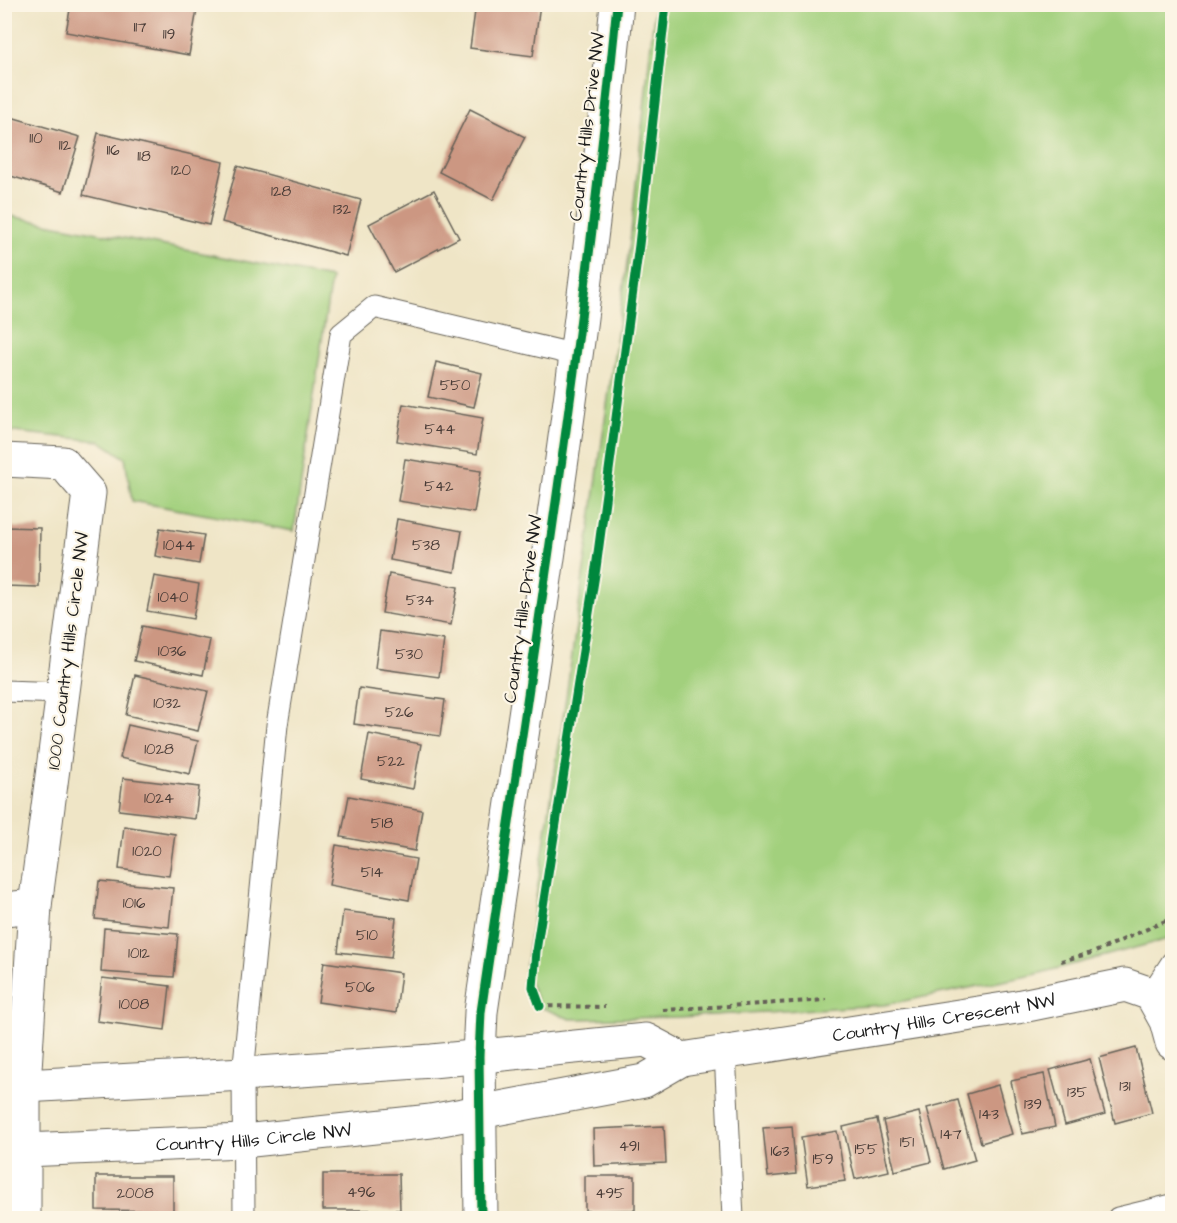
<svg xmlns="http://www.w3.org/2000/svg" width="1177" height="1223" font-family="'Architects Daughter',sans-serif">
<style>
.park{fill:#a2d07d;stroke:#5f764c;stroke-width:1.5}
.building{fill:#cc9782}
.lines{fill:none;stroke-linecap:round;stroke-linejoin:round}
.service-casing{stroke:#666258;stroke-width:23}
.minor-casing{stroke:#666258;stroke-width:35}
.tertiary-casing{stroke:#666258;stroke-width:35}
.path{stroke:#666258;stroke-width:4;stroke-dasharray:4.5 4.5;stroke-linecap:butt}
.service{stroke:#fff;stroke-width:21}
.minor{stroke:#fff;stroke-width:33}
.tertiary{stroke:#fff;stroke-width:33}
.cycleway-casing{stroke:#fcf5e5;stroke-width:13}
.cycleway{stroke:#00873e;stroke-width:9}
.labels{text-anchor:middle;dominant-baseline:central;stroke-width:4.5;stroke-linejoin:round;paint-order:stroke}
.number-label{font-size:15px;fill:#483b36}
.street-label{font-size:18px;fill:#1c1c1c;stroke:#fcf5e5}
</style>
<rect width="100%" height="100%" fill="#fcf5e5"/>
<filter id="ink" filterUnits="userSpaceOnUse"><feTurbulence type="fractalNoise" baseFrequency=".0167" numOctaves="2"/><feDisplacementMap in="SourceGraphic" scale="12" xChannelSelector="R" yChannelSelector="G"/><feConvolveMatrix kernelMatrix="1 2 1 2 8 2 1 2 1" color-interpolation-filters="sRGB"/></filter>
<filter id="wash" filterUnits="userSpaceOnUse"><feTurbulence type="fractalNoise" baseFrequency=".008" numOctaves="4" result="noise"/><feDisplacementMap in="SourceGraphic" scale="24" xChannelSelector="R" yChannelSelector="G"/><feGaussianBlur stdDeviation="1.35" result="paint"/><feColorMatrix in="noise" values="0 0 0 0 0 0 0 0 0 0 0 0 0 0 0 0 0 1.4 0 .05"/><feComposite in="paint" operator="in"/></filter>
<g filter="url(#wash)">
<rect width="100%" height="100%" fill="#efe5c6"/>
<g class="park">
<polygon points="655,5 1172,5 1172,938 1033,975 884,1005 679,1017 570,1019 540,1007 525,972 564,712 630,242"/>
<polygon points="5,215 331,278 294,531 132,501 125,458 100,441 5,431"/>
</g>
<g id="blocks">
<g class="building">
<polygon points="71,4 198,4 189,55 66,32"/>
<polygon points="476,4 540,4 533,56 470,48"/>
<polygon points="470,109 525,137 493,200 439,172"/>
<polygon points="4,115 80,137 63,192 4,174"/>
<polygon points="98,133 223,162 209,225 83,195"/>
<polygon points="237,166 361,200 346,256 222,222"/>
<polygon points="434,190 459,238 394,272 369,224"/>
<polygon points="436,362 482,373 474,407 428,397"/>
<polygon points="403,404 483,418 477,454 397,441"/>
<polygon points="405,459 481,471 474,513 398,501"/>
<polygon points="397,519 462,531 455,572 390,560"/>
<polygon points="4,527 40,528 39,587 4,586"/>
<polygon points="160,528 204,535 199,564 155,556"/>
<polygon points="389,574 458,587 451,625 382,613"/>
<polygon points="154,576 199,584 193,619 147,611"/>
<polygon points="142,626 210,640 203,675 134,661"/>
<polygon points="380,631 444,640 439,677 375,668"/>
<polygon points="135,675 208,691 198,731 126,715"/>
<polygon points="359,688 445,700 440,736 354,724"/>
<polygon points="128,725 198,741 190,774 120,758"/>
<polygon points="369,734 421,744 413,789 361,779"/>
<polygon points="123,778 199,787 195,819 119,810"/>
<polygon points="349,796 422,810 415,851 341,837"/>
<polygon points="124,826 175,834 169,876 119,869"/>
<polygon points="336,845 416,859 409,900 329,885"/>
<polygon points="99,881 173,888 169,927 95,919"/>
<polygon points="343,911 396,918 391,958 338,952"/>
<polygon points="104,928 178,934 174,977 101,972"/>
<polygon points="324,962 401,973 396,1013 318,1002"/>
<polygon points="102,978 170,986 165,1030 97,1021"/>
<polygon points="1136,1048 1152,1113 1115,1123 1099,1058"/>
<polygon points="1090,1059 1105,1114 1065,1125 1050,1070"/>
<polygon points="1044,1074 1055,1127 1022,1134 1011,1081"/>
<polygon points="998,1085 1012,1134 981,1143 967,1094"/>
<polygon points="958,1100 975,1160 944,1169 927,1108"/>
<polygon points="919,1112 931,1162 895,1171 883,1121"/>
<polygon points="877,1119 889,1171 855,1179 843,1127"/>
<polygon points="664,1126 666,1163 594,1166 593,1129"/>
<polygon points="792,1126 796,1174 768,1177 763,1128"/>
<polygon points="837,1131 845,1181 808,1186 801,1137"/>
<polygon points="323,1174 399,1174 400,1210 323,1210"/>
<polygon points="96,1176 173,1176 173,1211 96,1210"/>
<polygon points="585,1176 635,1176 635,1210 585,1211"/>
</g>
</g>
</g>
<g filter="url(#ink)">
<use href="#blocks" fill-opacity="0" stroke="#666258" stroke-width="1.5"/>
<g class="lines">
<defs>
<g id="service">
<polyline points="4,691 63,693"/>
<polyline points="1151,994 1172,962"/>
<polyline points="725,1052 733,1218"/>
<polyline points="244,1218 243,1074 277,725 341,334 374,307 576,355"/>
<polyline points="1118,1218 1172,1205"/>
</g>
<g id="minor">
<polyline points="4,460 63,463 89,493 35,906 24,1086 24,1218"/>
<polyline points="4,909 35,906"/>
<polyline points="24,1086 243,1074 432,1061 646,1040 682,1059"/>
<path id="s1" d="M 24,1150 L 243,1141 L 431,1121 L 644,1081 L 682,1059 L 1017,1007 L 1125,985 L 1151,994 L 1166,1021 L 1172,1043"/>
</g>
<path id="tertiary" d="M 481,1218 L 479,1056 L 481,1012 C 530,677 584,342 617,4"/>
</defs>
<use href="#service" class="service-casing"/>
<use href="#minor" class="minor-casing"/>
<use href="#tertiary" class="tertiary-casing"/>
<g class="path">
<polyline points="1061,961 1095,952 1172,918"/>
<polyline points="540,1006 605,1007"/>
<polyline points="663,1010 826,1000"/>
</g>
<use href="#service" class="service"/>
<use href="#minor" class="minor"/>
<use href="#tertiary" class="tertiary"/>
<defs>
<g id="cycleway">
<polyline points="540,1006 533,987 536,951 596,568 639,245 666,4"/>
<path d="M 481,1218 L 479,1056 L 481,1012 C 530,677 584,342 617,4"/>
</g>
</defs>
<use href="#cycleway" class="cycleway-casing"/>
<use href="#cycleway" class="cycleway"/>
</g>
</g>
<g class="labels">
<g class="number-label">
<text x="140" y="27">117</text>
<text x="169" y="34">119</text>
<text x="36" y="138">110</text>
<text x="65" y="145">112</text>
<text x="113" y="150">116</text>
<text x="144" y="156">118</text>
<text x="181" y="170">120</text>
<text x="281" y="191">128</text>
<text x="342" y="209">132</text>
<text x="455" y="385">550</text>
<text x="440" y="429">544</text>
<text x="439" y="486">542</text>
<text x="179" y="545">1044</text>
<text x="426" y="545">538</text>
<text x="173" y="597">1040</text>
<text x="420" y="600">534</text>
<text x="172" y="651">1036</text>
<text x="409" y="654">530</text>
<text x="167" y="703">1032</text>
<text x="399" y="712">526</text>
<text x="159" y="749">1028</text>
<text x="391" y="761">522</text>
<text x="159" y="798">1024</text>
<text x="382" y="823">518</text>
<text x="147" y="851">1020</text>
<text x="372" y="872">514</text>
<text x="134" y="903">1016</text>
<text x="367" y="935">510</text>
<text x="139" y="953">1012</text>
<text x="360" y="987">506</text>
<text x="134" y="1004">1008</text>
<text x="1125" y="1086">131</text>
<text x="1077" y="1092">135</text>
<text x="1033" y="1104">139</text>
<text x="989" y="1114">143</text>
<text x="951" y="1134">147</text>
<text x="907" y="1142">151</text>
<text x="629" y="1146">491</text>
<text x="866" y="1149">155</text>
<text x="780" y="1151">163</text>
<text x="823" y="1159">159</text>
<text x="361" y="1192">496</text>
<text x="135" y="1193">2008</text>
<text x="610" y="1193">495</text>
</g>
<g class="street-label">
<text transform="translate(587 127) rotate(-83)">Country Hills Drive NW</text>
<text transform="translate(523 609) rotate(-82)">Country Hills Drive NW</text>
<text transform="translate(68 651) rotate(-83)">1000 Country Hills Circle NW</text>
<text stroke="none"><textPath href="#s1" startOffset="934">Country Hills Crescent NW</textPath></text>
<text stroke="none"><textPath href="#s1" startOffset="230">Country Hills Circle NW</textPath></text>
</g>
</g>
<rect width="1177" height="1223" fill="none" stroke="#fcf5e5" stroke-width="24"/>
</svg>
